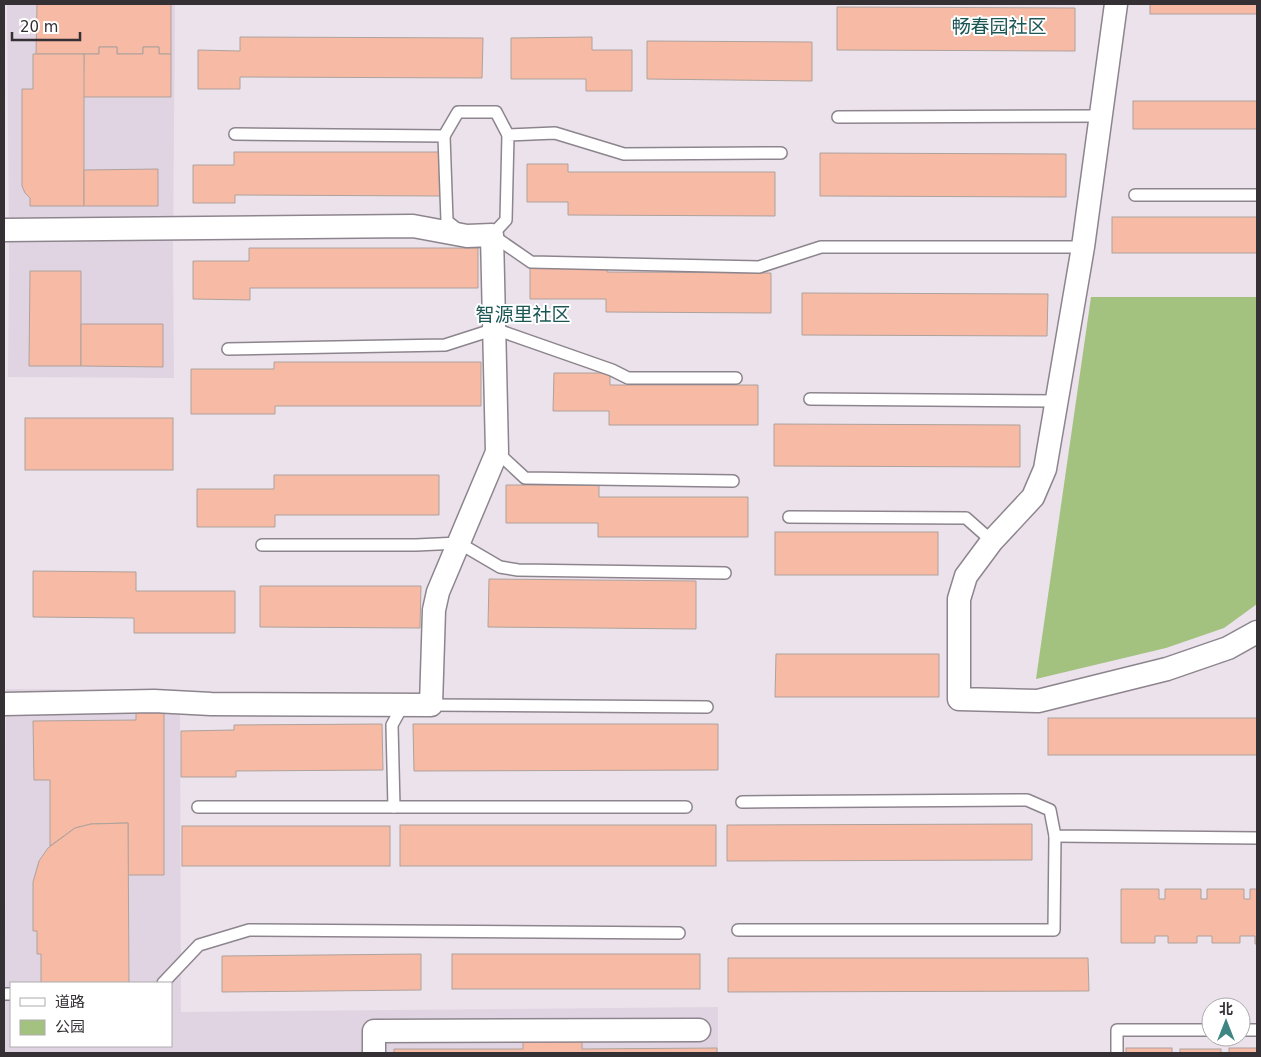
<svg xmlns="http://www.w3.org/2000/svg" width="1261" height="1057" font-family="'DejaVu Sans','Noto Sans SC',sans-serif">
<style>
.built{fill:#e1d4e2;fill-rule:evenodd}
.green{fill:#a3c280}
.building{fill:#f7baa4;stroke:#aea29d}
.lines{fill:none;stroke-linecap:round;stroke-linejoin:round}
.lane-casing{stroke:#8d858d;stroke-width:14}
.street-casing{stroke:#8d858d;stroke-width:25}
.lane{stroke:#fff;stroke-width:11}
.street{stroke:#fff;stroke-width:22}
.labels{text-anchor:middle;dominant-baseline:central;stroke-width:4;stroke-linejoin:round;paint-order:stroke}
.quarter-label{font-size:19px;fill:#1b5655;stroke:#fff}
</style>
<rect width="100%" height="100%" fill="#ebe2eb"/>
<g class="built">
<polygon points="7,4 175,4 173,253 174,378 8,377 9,254"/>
<path d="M 6,689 L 180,690 L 181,1012 L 718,1007 L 718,1053 L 5,1053 ZM 11,983 L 171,983 L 171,1046 L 11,1046 Z"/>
</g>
<polygon class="green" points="1091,297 1257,297 1257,604 1224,628 1166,648 1036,679"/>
<g class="building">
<polygon points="37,4 171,4 171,54 159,54 159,47 143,47 143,54 117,54 117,47 99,47 99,54 36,54"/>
<rect x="1150" y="4" width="107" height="10"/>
<polygon points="837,7 1075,8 1075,51 837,50"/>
<polygon points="240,37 483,38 482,78 240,77 240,89 198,89 198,50 240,51"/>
<polygon points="592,37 592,50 632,50 632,91 586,91 586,79 511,79 511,38"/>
<polygon points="647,41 812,42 812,81 647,79"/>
<polygon points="99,47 117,47 117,54 143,54 143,47 159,47 159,54 171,54 171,97 83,97 84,54 99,54"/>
<polygon points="33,54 84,54 84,206 30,206 30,198 25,193 22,186 22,89 33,89"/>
<rect x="1133" y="101" width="124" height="28"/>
<polygon points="234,152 441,152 441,196 235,195 235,203 193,203 193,165 234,165"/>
<polygon points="820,153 1066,154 1066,197 820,196"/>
<polygon points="527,164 568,164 568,172 775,172 775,216 568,215 568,202 527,202"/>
<polygon points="158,169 158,206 84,206 84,170"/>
<rect x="1112" y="217" width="145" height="36"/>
<polygon points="249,248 478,248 478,288 250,288 250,300 193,299 193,261 249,261"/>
<polygon points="530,261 607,261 607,272 771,273 771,313 606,312 606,299 530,299"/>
<polygon points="30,271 81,271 81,366 29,366"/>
<polygon points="802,293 1048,294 1047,336 802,335"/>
<polygon points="81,324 163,324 163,367 81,366"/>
<polygon points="274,362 481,362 481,406 275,406 275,414 191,414 191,369 274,369"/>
<polygon points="554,373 610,373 610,385 758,385 758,425 609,425 609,411 553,411"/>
<rect x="25" y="418" width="148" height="52"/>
<polygon points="774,424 1020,425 1020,467 774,466"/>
<polygon points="274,475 439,475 439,515 275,515 275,527 197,527 197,489 274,489"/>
<polygon points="506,485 599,485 599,497 748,497 748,537 598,537 598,523 506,523"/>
<rect x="775" y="532" width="163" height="43"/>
<polygon points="33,571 136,572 136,591 235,591 235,633 134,633 134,618 33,617"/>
<polygon points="489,579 696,581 696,629 488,627"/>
<polygon points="260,586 421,586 420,628 260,627"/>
<polygon points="776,654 939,654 939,697 775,697"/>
<polygon points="136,712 164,712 164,875 128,875 128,823 91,824 75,828 50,846 50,780 34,780 33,721 136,720"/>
<rect x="1048" y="718" width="209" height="37"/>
<polygon points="382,724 383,770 236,771 236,777 181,777 181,731 234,730 234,725"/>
<polygon points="413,724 718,724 718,770 414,771"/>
<polygon points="128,823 129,983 41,983 41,954 37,954 37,931 33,931 33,882 39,861 48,848 75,828 91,824"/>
<polygon points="1032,824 1032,860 727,861 727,825"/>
<rect x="400" y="825" width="316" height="41"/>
<rect x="182" y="826" width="208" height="40"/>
<polygon points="1121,889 1159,889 1159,899 1165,899 1165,889 1201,889 1201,899 1207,899 1207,889 1244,889 1244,899 1250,899 1250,889 1257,889 1257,944 1255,944 1255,936 1240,936 1240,943 1212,943 1212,936 1197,936 1197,943 1168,943 1168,936 1155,936 1155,943 1121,943"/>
<polygon points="421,954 421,990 222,992 222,956"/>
<rect x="452" y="954" width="248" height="35"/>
<polygon points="728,958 1088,958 1089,991 728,992"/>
<polygon points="523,1038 582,1038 582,1049 717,1048 717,1053 394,1053 394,1049 523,1049"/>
<rect x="1126" y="1048" width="46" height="5"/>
<rect x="1229" y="1048" width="28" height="5"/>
<rect x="1180" y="1049" width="41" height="4"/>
</g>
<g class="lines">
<defs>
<g id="lane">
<polyline points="838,117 1101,116"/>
<polyline points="235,134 444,136 447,221 457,229"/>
<polyline points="444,136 458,112 496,112 508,135"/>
<polyline points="781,153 624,154 555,133 508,135 506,220 492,235 531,262 759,267 821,247 1083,247"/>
<polyline points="1135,195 1257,195"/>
<polyline points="228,349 445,345 495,329 612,370 628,378 736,378"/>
<polyline points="810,399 1056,401"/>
<polyline points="497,452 525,478 733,481"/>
<polyline points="789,517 966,518 992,541"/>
<polyline points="262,545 416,545 459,543 500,567 518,570 725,573"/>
<polyline points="431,705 707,707"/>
<polyline points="742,802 1027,800 1050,810 1055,836 1257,838"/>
<polyline points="198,807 686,807"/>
<polyline points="394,807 392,725 403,705"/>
<polyline points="738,930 1054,930 1055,836"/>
<polyline points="163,983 199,945 249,930 679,933"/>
<polyline points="4,994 11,994"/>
<polyline points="1241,1030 1257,1030"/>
<polyline points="1117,1053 1117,1030 1211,1030"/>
</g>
<g id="street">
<polyline points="1116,4 1083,247 1045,469 1033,497 992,541 966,576 959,599 959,699 1038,701 1167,669 1228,648 1257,632"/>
<polyline points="4,230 413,226 467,236 492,235 497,452 438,592 434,610 431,705 211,704 154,701 4,704"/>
<polyline points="374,1053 374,1031 699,1030"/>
</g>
</defs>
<use href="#lane" class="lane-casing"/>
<use href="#street" class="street-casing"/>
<use href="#lane" class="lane"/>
<use href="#street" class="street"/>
</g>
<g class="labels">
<g class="quarter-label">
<text x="999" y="26">畅春园社区</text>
<text x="523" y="314">智源里社区</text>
</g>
</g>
<rect width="1261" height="1057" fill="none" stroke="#343034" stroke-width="10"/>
<rect x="10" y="982" width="162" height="65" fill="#ffffff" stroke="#aeacae"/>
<rect x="20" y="998" width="25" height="8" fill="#ffffff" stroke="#aeacae"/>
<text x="55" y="1007" font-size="15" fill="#343034">道路</text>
<rect x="20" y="1020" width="25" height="15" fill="#a3c280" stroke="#aeacae"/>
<text x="55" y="1032" font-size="15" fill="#343034">公园</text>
<g transform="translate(1226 1022)"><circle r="24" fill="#ffffff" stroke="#aeacae"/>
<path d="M0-4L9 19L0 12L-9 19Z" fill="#3e8683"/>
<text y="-8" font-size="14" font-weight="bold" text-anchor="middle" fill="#343034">北</text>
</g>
<path d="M12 32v8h68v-8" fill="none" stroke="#343034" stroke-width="2.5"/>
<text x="20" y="32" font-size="15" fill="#343034" stroke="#ffffff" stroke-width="4" paint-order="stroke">20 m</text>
</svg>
